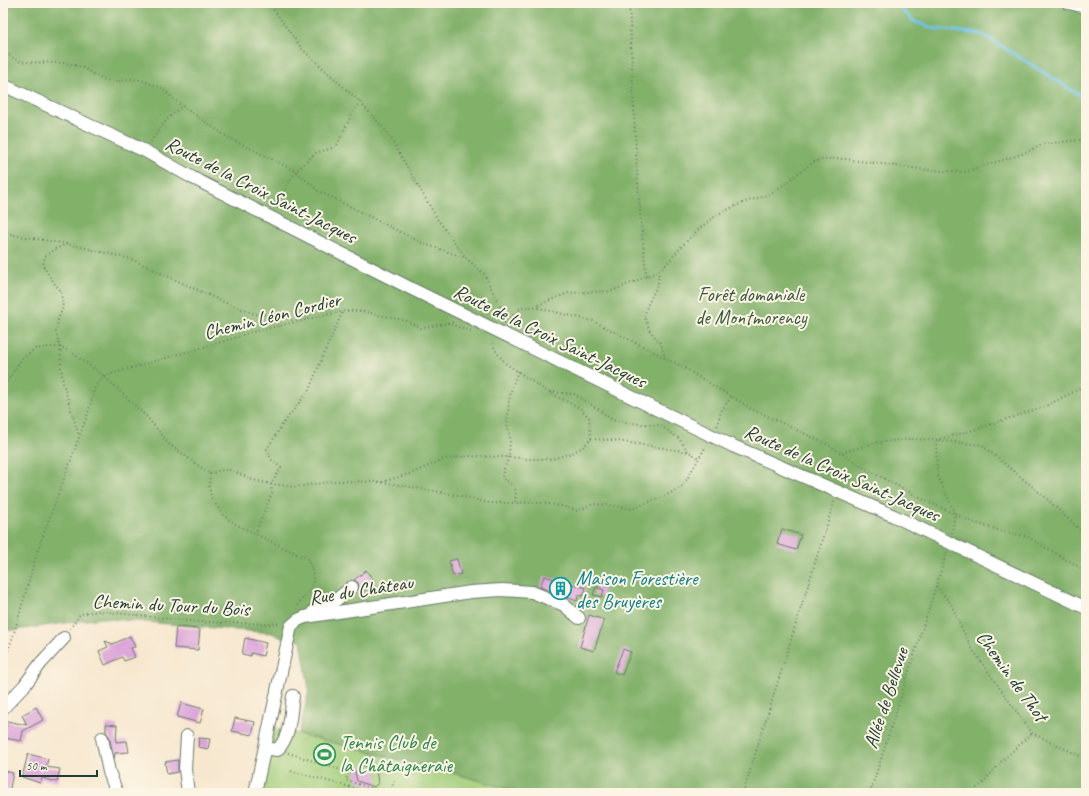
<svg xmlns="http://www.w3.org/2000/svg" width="1089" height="796" font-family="Caveat,sans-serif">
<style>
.green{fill:#a3ce7b;stroke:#618658}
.forest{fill:#82b16b;stroke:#507750}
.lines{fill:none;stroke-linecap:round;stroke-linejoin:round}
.stream{stroke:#6cc3e9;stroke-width:3}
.building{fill:#dca5d9}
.minor-casing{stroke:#6b786a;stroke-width:14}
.path{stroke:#6b786a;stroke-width:2;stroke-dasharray:1 3;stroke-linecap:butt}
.minor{stroke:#fff;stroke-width:12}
.labels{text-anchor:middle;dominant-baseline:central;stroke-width:4;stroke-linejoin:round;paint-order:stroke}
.street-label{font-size:20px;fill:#1f3d34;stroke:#fcf5e5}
.park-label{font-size:20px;fill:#395a42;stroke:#fcf5e5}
.culture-label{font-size:20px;fill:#0d838f;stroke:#fcf5e5;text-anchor:start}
.leisure-label{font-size:20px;fill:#27864d;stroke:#fcf5e5;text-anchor:start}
</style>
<rect width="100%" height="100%" fill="#fcf5e5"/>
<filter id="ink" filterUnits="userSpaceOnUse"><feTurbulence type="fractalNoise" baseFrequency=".025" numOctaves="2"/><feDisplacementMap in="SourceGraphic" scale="8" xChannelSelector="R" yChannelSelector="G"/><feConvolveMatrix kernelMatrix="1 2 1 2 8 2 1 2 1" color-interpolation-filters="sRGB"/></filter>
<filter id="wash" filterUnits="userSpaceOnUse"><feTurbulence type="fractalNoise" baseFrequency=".012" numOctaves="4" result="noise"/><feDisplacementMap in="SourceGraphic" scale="16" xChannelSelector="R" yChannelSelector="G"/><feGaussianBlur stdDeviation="0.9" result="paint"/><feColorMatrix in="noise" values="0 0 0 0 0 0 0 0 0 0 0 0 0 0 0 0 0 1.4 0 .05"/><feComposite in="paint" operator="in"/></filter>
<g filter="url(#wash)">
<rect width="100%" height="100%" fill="#f7e7cf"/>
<polygon class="green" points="274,728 457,774 521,792 263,793"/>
<polygon class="forest" points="3,3 1086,3 1086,793 521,793 457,774 299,734 309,690 301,640 288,641 272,633 101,618 15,630 3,630"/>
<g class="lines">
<polyline class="stream" points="894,3 915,22 936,29 982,34 1086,99"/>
</g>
<g id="blocks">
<g class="building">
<polygon points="782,529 801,535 796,550 777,544"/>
<polygon points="457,559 461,574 453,576 449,561"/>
<polygon points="366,570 375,582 362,592 359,588 358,583 354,580"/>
<polygon points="544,576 586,588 583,596 578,595 577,601 540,587"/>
<polygon points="596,587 604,590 602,597 593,595"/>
<polygon points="589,615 604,620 594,651 580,647"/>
<polygon points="176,627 200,629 198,650 174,648"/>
<polygon points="130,636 135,647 131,648 135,657 124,661 122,657 105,665 99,651 108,647 105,641 113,644"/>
<polygon points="245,638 266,643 263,656 251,653 251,656 242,654"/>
<polygon points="623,649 631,652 622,675 614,672"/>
<polygon points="181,703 204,709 200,723 177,717"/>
<polygon points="36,707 43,720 23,731 21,741 4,738 7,721 27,725 22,715"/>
<polygon points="235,718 255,722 252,735 232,731"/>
<polygon points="106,724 117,725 116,742 127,741 129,752 115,753 114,759 109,736 106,732"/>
<polygon points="199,738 210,739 208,749 198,747"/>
<polygon points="28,754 48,759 46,767 60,769 57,782 42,778 40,783 22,777"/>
<polygon points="178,760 178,772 167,774 165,762"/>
<polygon points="362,765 376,770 378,783 374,787 357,781 355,772"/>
<polygon points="4,771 13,773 9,793 3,793"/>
</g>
</g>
</g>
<g filter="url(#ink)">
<use href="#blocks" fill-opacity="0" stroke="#6b786a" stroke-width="1"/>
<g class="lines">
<defs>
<g id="minor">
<polyline points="1068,3 1086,7"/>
<polyline points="3,85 145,151 193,178 416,291 652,407 733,446 894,516 1086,608"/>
<polyline points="313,612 336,600 352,587"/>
<polyline points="3,708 24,686 41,663 64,638"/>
<polyline points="187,736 185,769 188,793"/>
<polyline points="102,738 109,772 117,793"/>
<path d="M 265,748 L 277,750 C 291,737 290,714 293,696"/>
<polyline points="255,793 291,626 298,620 305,617 471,592 502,590 532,592 564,605 579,618"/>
</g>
</defs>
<use href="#minor" class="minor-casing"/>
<g class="path">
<polyline points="269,3 302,49 360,102 387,132 438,220 466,258 484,274 507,320"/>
<path d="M 629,3 C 634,95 635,187 647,278"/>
<polyline points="3,50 15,60 25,62 66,63 82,67 93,74 106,80 117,82 128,79 141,80 162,88 178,103 227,137 296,171 317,190 422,243 466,258"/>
<path d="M 151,142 C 160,127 169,116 183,106"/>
<polyline points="277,208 287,186 296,171 316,153 336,147 352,114 360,102"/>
<polyline points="3,231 14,235 68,244 131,259 221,301 255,314 279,316 294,321"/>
<polyline points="67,244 55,249 45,256 43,266 54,283 61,291 63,307 58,320 56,332 60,347 61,368 63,383 79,436"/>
<polyline points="659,270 658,284 648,304 644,316 650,331 661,344 665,358"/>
<polyline points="534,307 593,321 681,366 750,408 825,443 866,469 924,500 973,522 1001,531 1028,537 1086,571"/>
<polyline points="447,323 471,331"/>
<polyline points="504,323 521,308 533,307 568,293 612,291 655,273 665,266 680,248 700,228 718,214 742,203 771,194 815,161 837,158 927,170 964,172 1022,154 1043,144 1081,140 1086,138"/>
<path d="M 518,371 L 512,387 L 509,401 L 507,423 L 510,439 L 509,457 L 503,471 L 502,478 L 514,486 L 516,492 L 515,503 C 540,502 554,503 578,511 L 593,504 L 610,505 L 631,509 L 665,496 L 683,486 L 706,446"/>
<polyline points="104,376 235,338 248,333 343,311 361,311 407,321 421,328 453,322"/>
<polyline points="550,392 574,394 601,411 612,420 639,424 660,425 678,438 689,452"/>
<polyline points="3,393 5,385 22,358 35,349 48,347 60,347 69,351 104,376 147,417 169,444 210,474"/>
<polyline points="717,426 721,411 731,397"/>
<polyline points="591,439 611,440 689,452 699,458"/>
<polyline points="842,453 874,443 910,439 936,440 970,431 1046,406 1077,390 1086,383"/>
<polyline points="210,474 221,470 231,470 253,480 271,484 296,487 335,481 382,482 412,473 444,459 468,456 509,457 529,459 552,459 572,453 583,447 591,439 589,418 580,408 548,392 505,363 495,350 492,340"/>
<path d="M 210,474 L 209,486 L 211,497 L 223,515 L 235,524 L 297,554 L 307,558 C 313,571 317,581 307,594 C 301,602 300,598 297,609"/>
<polyline points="382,482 457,495 489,503 515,503"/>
<polyline points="952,533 955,514 937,474 936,440 982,445 1046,498 1082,532 1086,533"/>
<polyline points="255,534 272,493 271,484 281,468 271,459 267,449 282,425 309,390 322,358 343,311"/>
<polyline points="936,586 951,604 961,627 974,652 1032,733 1086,759"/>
<polyline points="70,629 80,614 98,611 200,622 269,624 280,623"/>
<polyline points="3,666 15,630 37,552 88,413 95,387 104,376"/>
<polyline points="288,753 348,772 346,780 373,789 372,793"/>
<polyline points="291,771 372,793"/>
<polyline points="373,789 389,793"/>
<polyline points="390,793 394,781"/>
<polyline points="743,793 834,502"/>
<polyline points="870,793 947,552"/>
<polyline points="970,793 982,784 1001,762 1032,733"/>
</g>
<use href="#minor" class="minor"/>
</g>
</g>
<defs>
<symbol id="building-ring" viewBox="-11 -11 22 22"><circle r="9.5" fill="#fcf5e5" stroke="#0f9aa8" stroke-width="1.5"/><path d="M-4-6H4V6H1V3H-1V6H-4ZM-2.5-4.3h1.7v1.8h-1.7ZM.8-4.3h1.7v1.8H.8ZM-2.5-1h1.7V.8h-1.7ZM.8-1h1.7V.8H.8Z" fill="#0f9aa8"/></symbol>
<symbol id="stadium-ring" viewBox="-11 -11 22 22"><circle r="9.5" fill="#fcf5e5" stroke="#2e9e5b" stroke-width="1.5"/><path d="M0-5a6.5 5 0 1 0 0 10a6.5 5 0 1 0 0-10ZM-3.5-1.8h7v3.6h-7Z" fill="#2e9e5b"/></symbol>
</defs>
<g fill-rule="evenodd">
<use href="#building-ring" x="548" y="576" width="25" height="25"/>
<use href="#stadium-ring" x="312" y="742" width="25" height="25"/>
</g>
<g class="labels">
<g class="street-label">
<text transform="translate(261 190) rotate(27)">Route de la Croix Saint-Jacques</text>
<text transform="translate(272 316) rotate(-14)">Chemin Léon Cordier</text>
<text transform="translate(550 336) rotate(26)">Route de la Croix Saint-Jacques</text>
<text transform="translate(842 473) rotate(24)">Route de la Croix Saint-Jacques</text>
<text transform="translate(361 590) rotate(-9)">Rue du Château</text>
<text transform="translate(171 605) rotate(3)">Chemin du Tour du Bois</text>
<text transform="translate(1012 676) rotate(54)">Chemin de Thot</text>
<text transform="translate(886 698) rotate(-72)">Allée de Bellevue</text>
</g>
<g class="park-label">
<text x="751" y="294">Forêt domaniale<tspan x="751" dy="23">de Montmorency</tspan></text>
</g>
<g class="culture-label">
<text x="576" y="578">Maison Forestière<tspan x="576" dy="23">des Bruyères</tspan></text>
</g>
<g class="leisure-label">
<text x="340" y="742">Tennis Club de<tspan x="340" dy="23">la Châtaigneraie</tspan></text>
</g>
</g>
<rect width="1089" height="796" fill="none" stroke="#fcf5e5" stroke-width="16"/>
<path d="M20 770v6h77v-6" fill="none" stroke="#1f3d34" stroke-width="2"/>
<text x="26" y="770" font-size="12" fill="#1f3d34" stroke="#fcf5e5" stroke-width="3" paint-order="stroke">50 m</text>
</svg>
